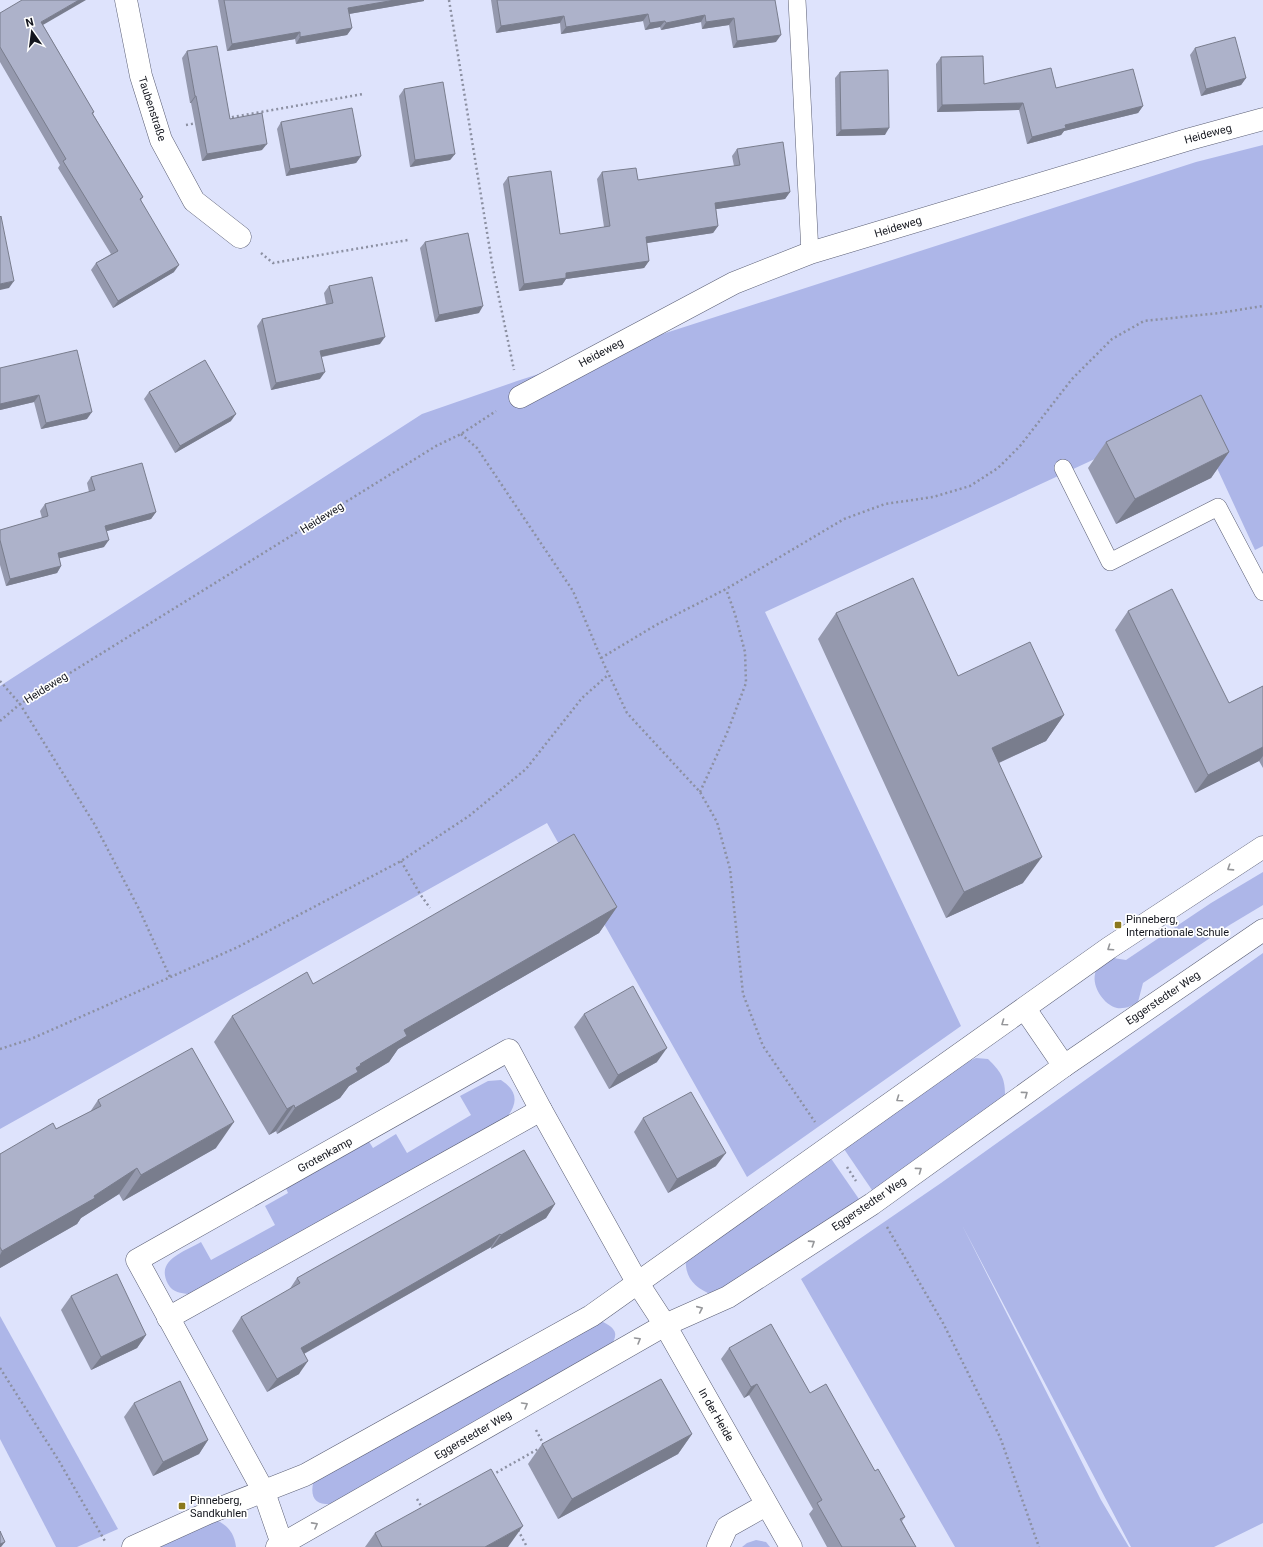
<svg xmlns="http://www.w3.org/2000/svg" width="1263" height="1547" font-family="Roboto,sans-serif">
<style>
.green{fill:#adb6e8}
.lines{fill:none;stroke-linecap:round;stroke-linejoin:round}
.lane-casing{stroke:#5a5e74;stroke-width:18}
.street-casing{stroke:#5a5e74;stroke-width:23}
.path{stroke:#8c90a2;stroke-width:2.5;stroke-dasharray:2 3;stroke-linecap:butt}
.lane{stroke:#fff;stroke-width:17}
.street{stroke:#fff;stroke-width:22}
.wall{fill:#9599ae}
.shaded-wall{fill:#797d8d}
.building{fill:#adb2ca;stroke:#797d8d}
.oneway{stroke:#959699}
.poi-dot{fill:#8b781d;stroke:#fff;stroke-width:1.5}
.labels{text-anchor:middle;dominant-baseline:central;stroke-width:3.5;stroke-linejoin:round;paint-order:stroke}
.street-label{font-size:11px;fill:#13151d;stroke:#fff}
.poi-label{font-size:11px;fill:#13151d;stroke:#fff;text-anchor:start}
</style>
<rect width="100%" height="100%" fill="#dee3fc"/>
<g class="green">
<polygon points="1263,145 1263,546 1255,550 1192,414 765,612 961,1026 747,1177 547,823 0,1129 0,686 422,414 517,381 1196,162"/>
<path d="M 1263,872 L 1263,905 L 1228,926 L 1143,983 L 1138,1002 C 1132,1006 1125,1009 1117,1008 C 1104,1005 1092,987 1095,974 C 1096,966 1102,961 1107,957 L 1126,960 L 1211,903 Z"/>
<polygon points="1263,953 1263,1523 1214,1547 1131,1547 962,1225 1101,1500 1129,1547 955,1547 801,1279 941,1183"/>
<path d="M 976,1058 L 988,1059 C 1000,1071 1005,1077 1005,1095 L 874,1193 L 844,1149 L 967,1062 Z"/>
<path d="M 501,1080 C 516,1090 519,1101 508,1116 L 189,1294 C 181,1293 173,1293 168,1284 C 155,1260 184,1252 201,1242 L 211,1260 L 275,1225 L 265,1206 L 288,1193 L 285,1186 L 368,1140 L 373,1148 L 396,1134 L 407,1153 L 471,1115 L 460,1096 L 488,1081 Z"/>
<path d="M 830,1157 L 861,1202 L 713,1295 C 694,1288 684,1277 686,1257 Z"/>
<polygon points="0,1316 118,1529 77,1547 56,1547 0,1439"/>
<path d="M 603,1322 C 617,1329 619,1335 609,1348 L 333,1504 C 317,1505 310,1500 313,1483 L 594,1323 Z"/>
<path d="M 213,1519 C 227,1524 234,1532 236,1547 L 150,1547 Z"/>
<polygon points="756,1540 766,1542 770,1547 742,1547 747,1543"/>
</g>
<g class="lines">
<defs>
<g id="lane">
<polyline points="797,0 810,253"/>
<polyline points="1063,468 1110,562 1218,507 1263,592"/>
</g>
<g id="street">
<polyline points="126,0 141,76 161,140 194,201 240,237"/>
<polyline points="520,397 734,283 810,253 1190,139 1263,119"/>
<polyline points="1025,1009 1064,1066"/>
<polyline points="168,1318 541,1110"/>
<polyline points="133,1547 208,1513 305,1475 591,1316 1109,948 1263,847"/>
<polyline points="277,1547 665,1325 728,1297 872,1204 1064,1066 1263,930"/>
<polyline points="283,1547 264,1492 137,1260 509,1050 541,1110 637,1282 665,1325 791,1547"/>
<polyline points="718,1547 727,1527 766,1505"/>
</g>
</defs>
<use href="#lane" class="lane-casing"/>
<use href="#street" class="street-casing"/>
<g class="path">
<polyline points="449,0 493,269 514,370"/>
<polyline points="227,118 363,94"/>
<polyline points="186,125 197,123"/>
<polyline points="261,253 273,263 408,240"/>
<polyline points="461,434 477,448 573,591 601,658 627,713 700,792 717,822 730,869 743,994 763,1046 815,1122"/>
<polyline points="601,658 656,625 726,589 844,519 885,504 933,497 970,486 998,468 1020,446 1072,379 1112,339 1144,321 1219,313 1263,306"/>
<polyline points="0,681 20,704 95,825 139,909 170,977"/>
<polyline points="0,721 20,704 436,446 461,434 496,411"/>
<polyline points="700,792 727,733 746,683 745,652 735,614 726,589"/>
<polyline points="401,861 420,894 430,908"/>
<polyline points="0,1049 31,1039 238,947 401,861 469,816 526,769 582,698 608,675"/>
<polyline points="847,1167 856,1181"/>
<polyline points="887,1227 943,1323 1000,1437 1039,1547"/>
<polyline points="0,1368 59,1461 106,1543"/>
<polyline points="536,1430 544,1445"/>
<polyline points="492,1475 540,1448"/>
<polyline points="417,1499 423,1509"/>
<polyline points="518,1530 527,1547"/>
</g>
<use href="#lane" class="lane"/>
<use href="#street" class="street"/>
</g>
<g class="wall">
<polygon points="218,0 424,0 424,1 349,14 352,28 347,35 296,44 295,39 227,51"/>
<polygon points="491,0 775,0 776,42 733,48 729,25 702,29 701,22 661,30 660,27 645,30 643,21 561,34 560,23 496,33"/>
<polygon points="0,13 43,25 94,112 93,114 143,197 141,200 174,272 113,308 91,270 96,263 111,254 58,168 60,165 0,62"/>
<polygon points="1195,48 1246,78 1241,85 1201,96 1190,55"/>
<polygon points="187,51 230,119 262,150 202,161 191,103 190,103 182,58"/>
<polygon points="941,57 984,84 1056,88 1143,106 1138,113 1064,131 1061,135 1027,144 1019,110 937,112 936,64"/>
<polygon points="840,72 885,135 836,136 835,78"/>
<polygon points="404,89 455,154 450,160 410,167 399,96"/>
<polygon points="281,122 361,156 356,163 286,176 277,129"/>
<polygon points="737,149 790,192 785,199 716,209 718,226 713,233 646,243 649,261 644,268 566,279 562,285 519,291 503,184 508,177 560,234 604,227 597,179 602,172 638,180 734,166 732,156"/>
<polygon points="425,242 479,313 435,322 420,248"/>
<polygon points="329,286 380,344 322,357 320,379 271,390 257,326 262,319 326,304 324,293"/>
<polygon points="0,368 87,419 41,429 34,402 0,410"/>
<polygon points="149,392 231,421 175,453 144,399"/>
<polygon points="1106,442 1229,452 1211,478 1116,524 1088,468"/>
<polygon points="91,477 156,512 151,519 106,531 104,547 59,558 61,566 57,573 6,586 0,565 0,530 42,518 40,511 45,504 89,492 87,483"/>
<polygon points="1128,611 1229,703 1263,686 1263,768 1259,761 1195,793 1115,630"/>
<polygon points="836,613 958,676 1064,715 1046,741 999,763 1023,883 946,918 818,639"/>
<polygon points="617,907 599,933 398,1049 389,1062 349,1086 340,1098 277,1134 276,1131 269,1135 214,1042 232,1016 313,984"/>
<polygon points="584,1014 657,1062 609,1089 574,1027"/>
<polygon points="98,1100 216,1148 123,1201 119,1194 81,1218 77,1224 0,1268 0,1154 56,1129 90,1112"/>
<polygon points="643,1118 716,1166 668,1193 634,1132"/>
<polygon points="555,1204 546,1218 491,1249 491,1247 304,1354 299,1374 267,1392 232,1331 241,1317 289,1290 297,1278"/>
<polygon points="71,1296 146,1335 137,1348 91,1370 61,1310"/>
<polygon points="729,1348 810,1393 875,1471 905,1517 902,1521 916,1547 827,1547 809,1514 813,1509 749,1395 744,1398 721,1359"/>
<polygon points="134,1403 208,1440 199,1454 153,1476 124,1417"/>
<polygon points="692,1434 678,1454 558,1519 528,1464 542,1444"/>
<polygon points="375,1533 508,1547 365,1547"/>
</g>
<g class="shaded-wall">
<polygon points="79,0 86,0 36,29 41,22"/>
<polygon points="395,0 424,0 424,1 343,15 348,8"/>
<polygon points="648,14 643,21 561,34 566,27"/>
<polygon points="705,15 701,22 661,30 666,23"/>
<polygon points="564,16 560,23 496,33 501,26"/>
<polygon points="734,18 729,25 702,29 706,22"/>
<polygon points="665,21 660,27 645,30 650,23"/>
<polygon points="352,28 347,35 296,44 300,37"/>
<polygon points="300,32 295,39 227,51 232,44"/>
<polygon points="781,35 776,42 733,48 737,41"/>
<polygon points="1246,78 1241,85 1201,96 1206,89"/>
<polygon points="195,96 196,96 191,103 190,103"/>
<polygon points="1023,103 1019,110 937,112 942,105"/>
<polygon points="1143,106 1138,113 1064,131 1061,135 1027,144 1032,137 1065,125"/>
<polygon points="889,128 885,135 836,136 841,130"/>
<polygon points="267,144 262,150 202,161 207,154"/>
<polygon points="455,154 450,160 410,167 415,160"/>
<polygon points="361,156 356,163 286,176 290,169"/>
<polygon points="790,192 785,199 710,210 715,203"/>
<polygon points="718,226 713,233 641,244 646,237"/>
<polygon points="649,261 644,268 566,279 562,285 519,291 524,284 566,273"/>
<polygon points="179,265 174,272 113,308 118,301"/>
<polygon points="14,281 9,288 0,290 0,284"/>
<polygon points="483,306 479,313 435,322 439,315"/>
<polygon points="385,337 380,344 315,358 320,351"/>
<polygon points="325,372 320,379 271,390 276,383"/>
<polygon points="39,395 34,402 0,410 0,404"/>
<polygon points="92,412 87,419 41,429 46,423"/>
<polygon points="236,414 231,421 175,453 180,446"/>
<polygon points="1229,452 1211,478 1116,524 1135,499"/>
<polygon points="156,512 151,519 100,533 105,526"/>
<polygon points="109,540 104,547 53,560 58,553"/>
<polygon points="61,566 57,573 6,586 10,579"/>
<polygon points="1064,715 1046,741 974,774 992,748"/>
<polygon points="1263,747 1263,756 1259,761 1195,793 1208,775"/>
<polygon points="1042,857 1023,883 946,918 964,892"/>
<polygon points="617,907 599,933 398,1049 389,1062 349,1086 340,1098 277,1134 295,1108 356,1068 360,1064 404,1030"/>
<polygon points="667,1048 657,1062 609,1089 618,1075"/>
<polygon points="294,1105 276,1131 269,1135 287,1109"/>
<polygon points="234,1122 216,1148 123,1201 141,1175"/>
<polygon points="726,1153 716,1166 668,1193 677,1179"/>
<polygon points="137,1168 119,1194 81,1218 77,1224 0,1268 0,1255 2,1251 94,1196"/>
<polygon points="555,1204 546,1218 491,1249 501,1235"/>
<polygon points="500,1234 491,1247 291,1361 301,1348"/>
<polygon points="146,1335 137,1348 91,1370 101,1357"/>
<polygon points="308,1361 299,1374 267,1392 277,1379"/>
<polygon points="757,1384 749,1395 744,1398 751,1387"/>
<polygon points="692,1434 678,1454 558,1519 572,1499"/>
<polygon points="208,1440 199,1454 153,1476 163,1462"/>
<polygon points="523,1526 508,1547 485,1547"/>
<polygon points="5,1542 1,1547 0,1547 0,1544"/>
</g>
<g class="building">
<polygon points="22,0 79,0 41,22 94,112 92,113 143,197 140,199 179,265 118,301 96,263 118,251 63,161 66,159 0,47 0,13"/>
<polygon points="224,0 395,0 348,8 352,28 300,37 300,32 232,44"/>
<polygon points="497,0 775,0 781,35 737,41 734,18 706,22 705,15 666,23 665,21 650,23 648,14 566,27 564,16 501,26"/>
<polygon points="1235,37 1246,78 1206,89 1195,48"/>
<polygon points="217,46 230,119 262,113 267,144 207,154 196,96 195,96 187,51"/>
<polygon points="983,56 984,84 1051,68 1056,88 1133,69 1143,106 1065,125 1066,128 1032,137 1023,103 942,105 941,57"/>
<polygon points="888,70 889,128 841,130 840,72"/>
<polygon points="443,82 455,154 415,160 404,89"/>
<polygon points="352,108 361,156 290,169 281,122"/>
<polygon points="783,142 790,192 715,203 718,226 646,237 649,261 566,273 566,278 524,284 508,177 551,171 560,234 610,226 602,172 636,168 638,180 740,165 737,149"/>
<polygon points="1,216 14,281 0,284 0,217"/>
<polygon points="468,233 483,306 439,315 425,242"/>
<polygon points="372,277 385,337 320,351 325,372 276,383 262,319 333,303 329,286"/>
<polygon points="77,350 92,412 46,423 39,395 0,404 0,368"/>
<polygon points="205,360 236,414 180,446 149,392"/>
<polygon points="1201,395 1229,452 1135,499 1106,442"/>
<polygon points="142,463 156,512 105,526 109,540 58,553 61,566 10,579 0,540 0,530 48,516 45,504 95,490 91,477"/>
<polygon points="913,578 958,676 1030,642 1064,715 992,748 1042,857 964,892 836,613"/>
<polygon points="1172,589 1229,703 1263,686 1263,747 1208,775 1128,611"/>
<polygon points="574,834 617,907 404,1030 407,1036 360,1064 361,1065 356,1068 358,1072 295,1108 294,1105 287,1109 232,1016 307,972 313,984"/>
<polygon points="633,986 667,1048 618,1075 584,1014"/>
<polygon points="192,1048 234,1122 141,1175 137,1168 94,1196 95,1198 2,1251 0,1247 0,1154 53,1123 56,1129 101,1106 98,1100"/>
<polygon points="691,1092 726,1153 677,1179 643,1118"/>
<polygon points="524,1150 555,1204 501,1235 500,1234 301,1348 308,1361 277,1379 241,1317 300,1283 297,1278"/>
<polygon points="117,1274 146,1335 101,1357 71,1296"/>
<polygon points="771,1324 810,1393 826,1384 875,1471 878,1469 905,1517 900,1519 916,1547 842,1547 817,1503 822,1500 757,1384 751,1387 729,1348"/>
<polygon points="661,1379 692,1434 572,1499 542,1444"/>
<polygon points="180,1381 208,1440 163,1462 134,1403"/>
<polygon points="491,1469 523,1526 485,1547 382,1547 375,1533"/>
<polygon points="0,1531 5,1542 0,1544"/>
</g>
<defs><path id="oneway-chevron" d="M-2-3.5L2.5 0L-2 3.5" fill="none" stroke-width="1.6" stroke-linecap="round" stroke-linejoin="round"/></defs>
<g class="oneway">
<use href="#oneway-chevron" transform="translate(1230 868) rotate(147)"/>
<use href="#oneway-chevron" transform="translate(1110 948) rotate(146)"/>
<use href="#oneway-chevron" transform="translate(1004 1023) rotate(145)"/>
<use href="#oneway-chevron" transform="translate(1025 1094) rotate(-36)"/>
<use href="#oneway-chevron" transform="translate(899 1099) rotate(145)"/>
<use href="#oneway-chevron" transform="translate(919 1170) rotate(-36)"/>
<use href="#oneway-chevron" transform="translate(812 1243) rotate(-33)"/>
<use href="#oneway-chevron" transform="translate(700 1309) rotate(-24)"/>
<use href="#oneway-chevron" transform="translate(638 1340) rotate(-30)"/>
<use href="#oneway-chevron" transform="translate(525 1405) rotate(-30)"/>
<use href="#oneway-chevron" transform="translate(315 1525) rotate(-29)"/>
</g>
<g class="poi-dot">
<rect x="1114" y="921" width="8" height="8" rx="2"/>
<rect x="178" y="1502" width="8" height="8" rx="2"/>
</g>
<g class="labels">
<g class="street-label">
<text transform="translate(152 109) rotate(72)">Taubenstraße</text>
<text transform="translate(1208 134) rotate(-15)">Heideweg</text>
<text transform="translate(898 227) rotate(-17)">Heideweg</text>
<text transform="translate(601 353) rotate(-28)">Heideweg</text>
<text transform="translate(322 518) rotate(-32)">Heideweg</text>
<text transform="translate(46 688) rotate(-32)">Heideweg</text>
<text transform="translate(1163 998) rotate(-34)">Eggerstedter Weg</text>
<text transform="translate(325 1155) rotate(-29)">Grotenkamp</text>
<text transform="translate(869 1204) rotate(-34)">Eggerstedter Weg</text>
<text transform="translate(716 1415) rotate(60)">In der Heide</text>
<text transform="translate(473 1435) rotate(-30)">Eggerstedter Weg</text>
</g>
<g class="poi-label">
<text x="1126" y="919">Pinneberg,<tspan x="1126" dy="13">Internationale Schule</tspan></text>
<text x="190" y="1500">Pinneberg,<tspan x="190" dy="13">Sandkuhlen</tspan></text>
</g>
</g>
<g transform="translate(32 32) rotate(346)" stroke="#ffffff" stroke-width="3" paint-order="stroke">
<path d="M0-3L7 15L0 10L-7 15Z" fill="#13151d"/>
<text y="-6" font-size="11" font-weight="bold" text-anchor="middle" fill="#13151d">N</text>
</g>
</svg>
